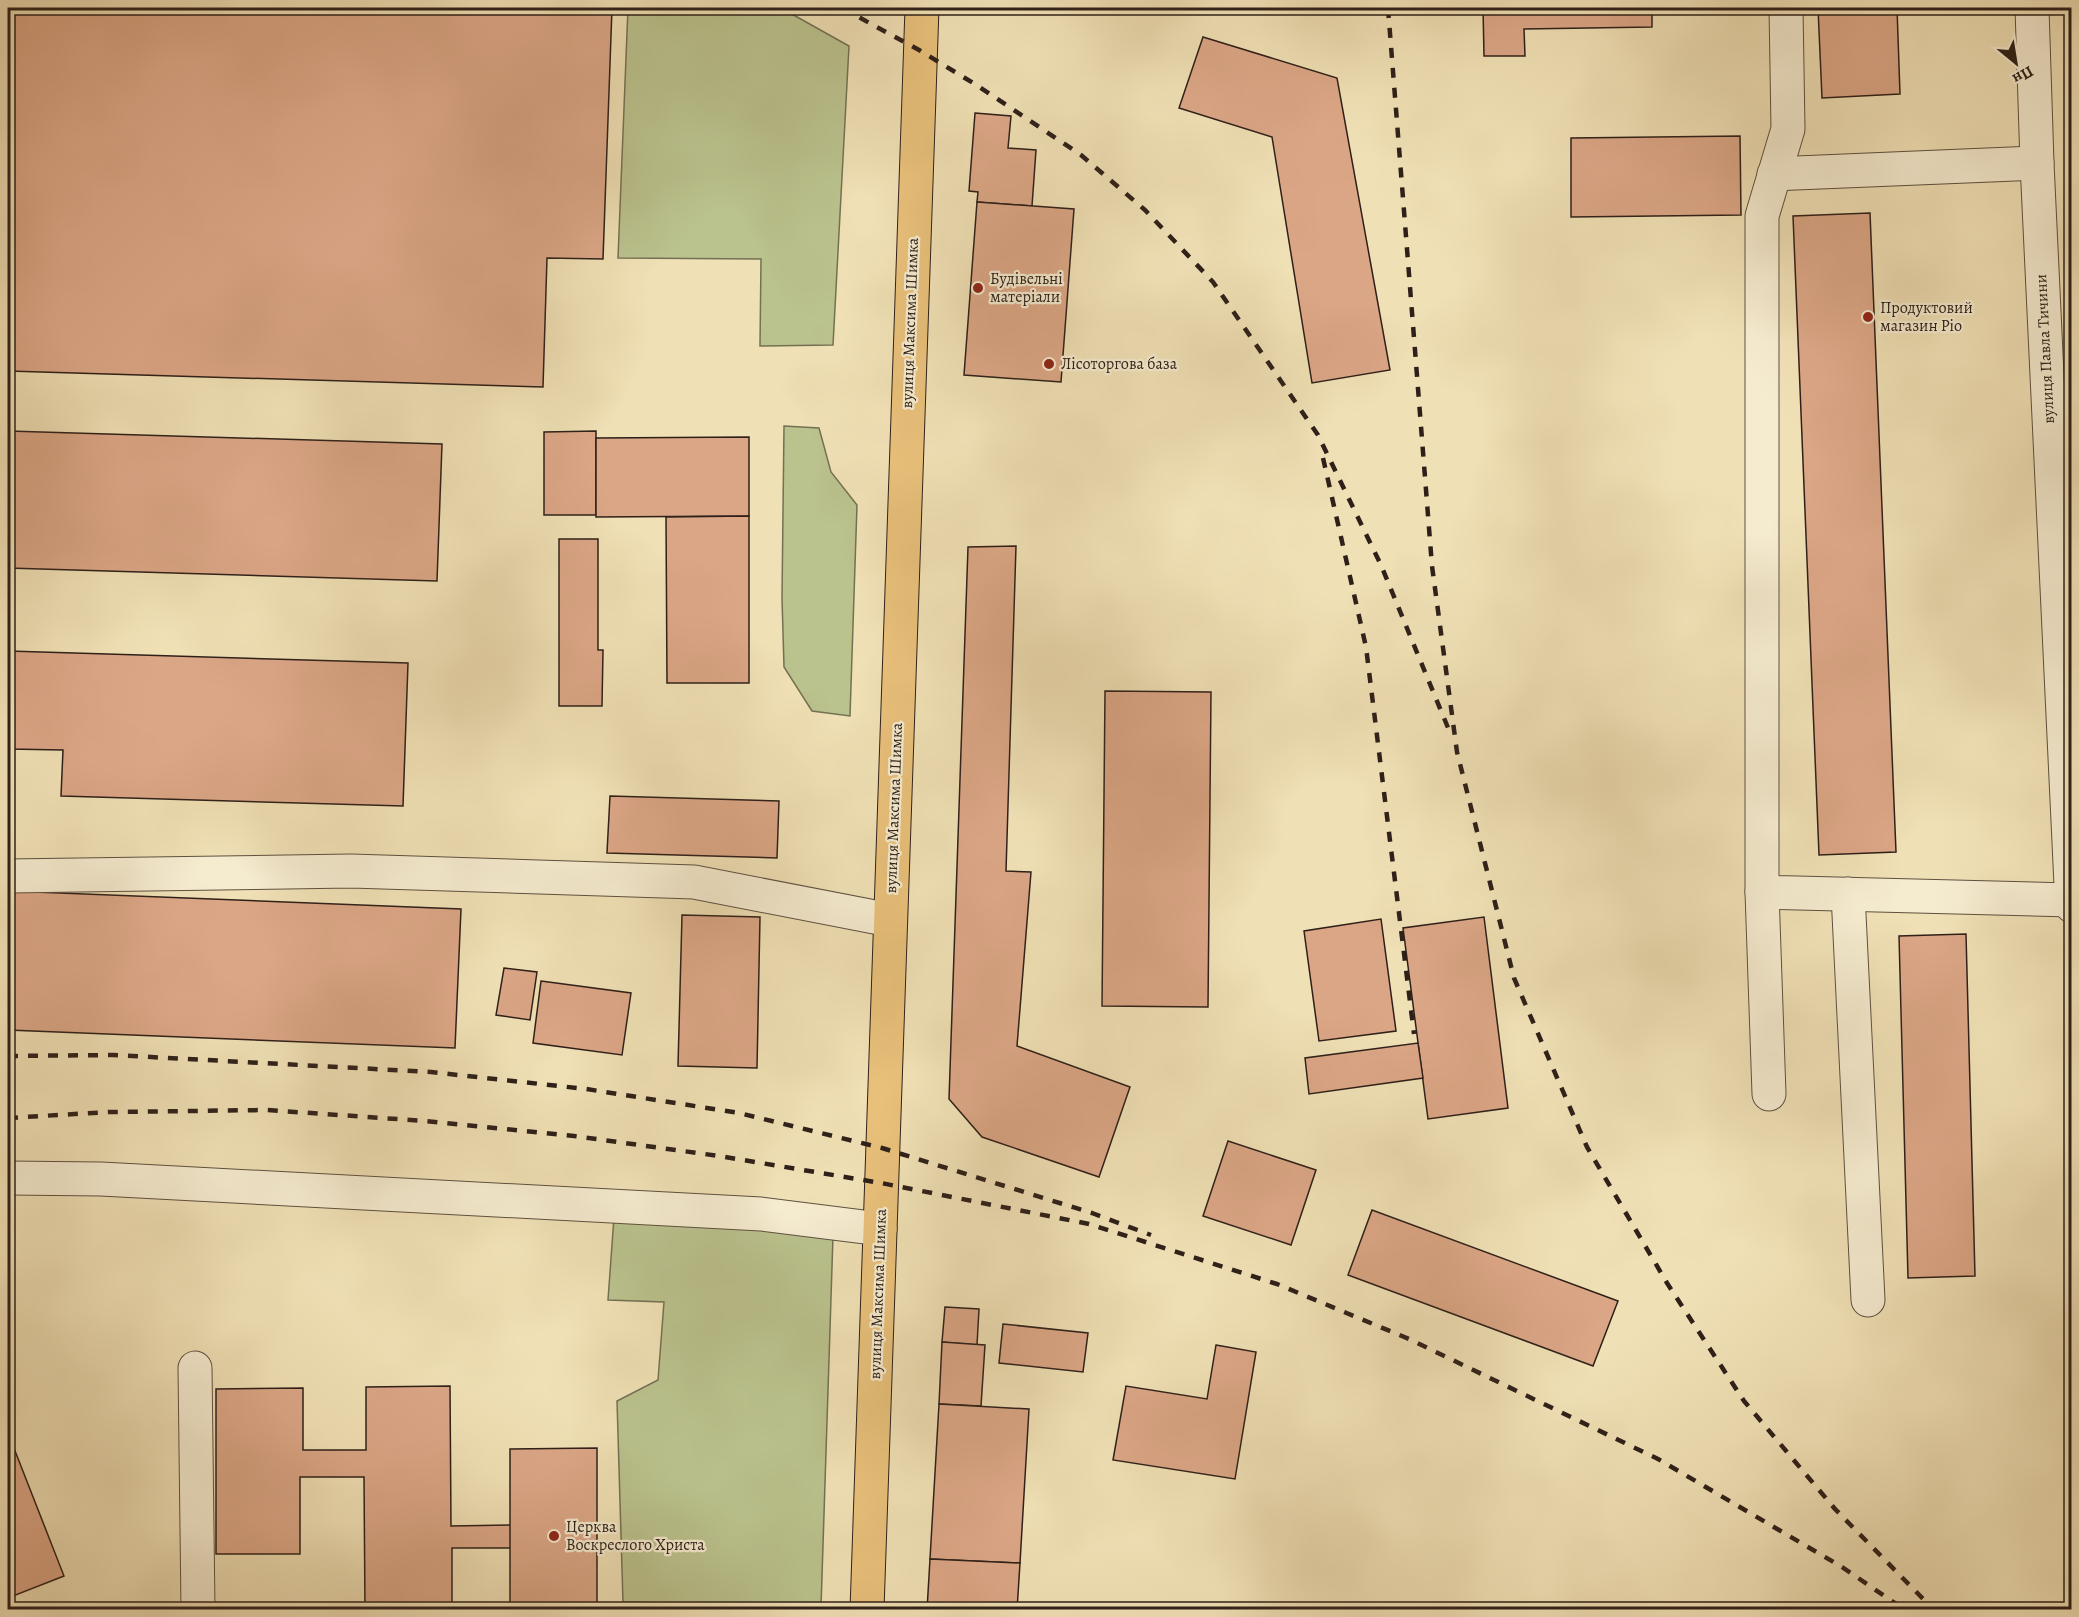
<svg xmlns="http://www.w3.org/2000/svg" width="2079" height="1617" font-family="Alegreya,serif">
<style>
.green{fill:#bac28d;stroke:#747153;stroke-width:1.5}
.building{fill:#dba686;stroke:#2e2019;stroke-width:1.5}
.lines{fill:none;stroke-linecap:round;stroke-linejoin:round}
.minor-casing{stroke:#5e5040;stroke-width:35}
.major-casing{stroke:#2e2019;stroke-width:35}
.minor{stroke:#f5ebcf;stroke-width:33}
.major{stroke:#e8c07a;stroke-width:33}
.rail{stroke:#2e2019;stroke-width:4.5;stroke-dasharray:10 10;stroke-linecap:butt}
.poi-dot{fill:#8f2418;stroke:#f5ebcf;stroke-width:2}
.labels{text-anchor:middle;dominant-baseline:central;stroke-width:4.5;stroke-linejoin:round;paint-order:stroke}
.poi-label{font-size:16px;fill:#2e2019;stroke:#f5ebcf;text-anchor:start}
.street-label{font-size:16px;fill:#2e2019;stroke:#f5ebcf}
</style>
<rect width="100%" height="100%" fill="#f0e0b5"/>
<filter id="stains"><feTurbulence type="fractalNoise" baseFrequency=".00333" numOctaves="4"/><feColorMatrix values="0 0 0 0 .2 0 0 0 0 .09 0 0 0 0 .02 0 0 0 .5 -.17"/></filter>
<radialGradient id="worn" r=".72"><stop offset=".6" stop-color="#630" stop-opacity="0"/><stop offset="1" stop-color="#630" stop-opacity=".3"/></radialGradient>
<g class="green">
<polygon points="628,8 774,8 790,13 849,46 833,345 760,346 761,259 618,258"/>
<polygon points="784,426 819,428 831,472 857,505 850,716 812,711 784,667 782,598"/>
<polygon points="614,1217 833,1236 821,1607 623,1602 617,1401 658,1380 664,1302 608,1300"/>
</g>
<g class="building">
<polygon points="8,8 612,8 603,259 547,258 543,387 8,371"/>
<polygon points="1483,8 1652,8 1652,27 1524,29 1525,56 1484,56"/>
<polygon points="1818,8 1897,8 1900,94 1822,98"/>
<polygon points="1203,37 1337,78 1390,370 1312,383 1272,137 1179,108"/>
<polygon points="975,113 1011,116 1008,148 1036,150 1032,206 977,202 978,192 969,191"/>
<polygon points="1740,136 1741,215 1571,217 1571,138"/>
<polygon points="977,202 1074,209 1061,382 964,375"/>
<polygon points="1870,213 1896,852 1819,855 1793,216"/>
<polygon points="8,431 442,444 437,581 8,568"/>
<polygon points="596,431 596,515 544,515 544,432"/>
<polygon points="749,437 749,516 596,517 596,438"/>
<polygon points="749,516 749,683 667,683 666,517"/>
<polygon points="559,539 598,539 598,650 603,650 602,706 559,706"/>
<polygon points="1016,546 1006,871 1031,872 1017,1046 1130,1087 1099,1177 982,1137 949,1099 968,547"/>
<polygon points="8,651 408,663 403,806 61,796 63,750 8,749"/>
<polygon points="1105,691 1211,692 1208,1007 1102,1006"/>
<polygon points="610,796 779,801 777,858 607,853"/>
<polygon points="8,891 461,909 455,1048 8,1030"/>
<polygon points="682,915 760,917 757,1068 678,1066"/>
<polygon points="1484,917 1508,1108 1428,1119 1403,928"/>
<polygon points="1381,919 1396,1031 1319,1041 1304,931"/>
<polygon points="1966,934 1975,1276 1908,1278 1899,936"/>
<polygon points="504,968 537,972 530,1020 496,1015"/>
<polygon points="541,981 631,993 622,1055 533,1043"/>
<polygon points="1418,1043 1423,1078 1309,1094 1305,1058"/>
<polygon points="1228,1141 1316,1170 1291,1245 1203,1216"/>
<polygon points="1372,1210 1618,1301 1593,1366 1348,1275"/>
<polygon points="945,1307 979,1309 977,1345 942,1342"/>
<polygon points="1003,1324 1088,1333 1083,1372 999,1363"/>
<polygon points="942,1342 985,1345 981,1406 939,1404"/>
<polygon points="1216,1345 1256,1352 1235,1479 1113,1460 1126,1386 1207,1399"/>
<polygon points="450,1386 451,1526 511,1525 511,1548 452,1548 452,1610 365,1610 364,1477 300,1477 300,1554 216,1554 216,1389 303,1388 303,1450 366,1450 366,1387"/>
<polygon points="939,1404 1029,1409 1020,1563 930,1559"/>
<polygon points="8,1433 64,1576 8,1598"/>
<polygon points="597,1448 597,1610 510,1610 510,1449"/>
<polygon points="930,1559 1020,1563 1017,1610 927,1610"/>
</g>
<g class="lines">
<defs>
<g id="minor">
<polyline points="1786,8 1788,129 1762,216 1762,892 2071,900"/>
<polyline points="2032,8 2037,163 2072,906"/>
<polyline points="1774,174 2037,163"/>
<polyline points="8,876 351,871 694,882 890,920"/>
<polyline points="1762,892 1769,1094"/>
<polyline points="1848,894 1868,1300"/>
<polyline points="8,1178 101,1179 761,1214 880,1229"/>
<polyline points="195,1368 198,1610"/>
</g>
<polyline id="major" points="867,1610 922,8"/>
</defs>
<use href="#minor" class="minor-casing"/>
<use href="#major" class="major-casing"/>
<use href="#minor" class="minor"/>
<use href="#major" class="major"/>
<g class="rail">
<polyline points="842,8 919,50 978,86 1081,155 1145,210 1213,282 1318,435 1381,565 1451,735"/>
<polyline points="1388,8 1432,566 1457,752 1514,978 1587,1147 1667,1283 1744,1401 1835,1509 1934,1610"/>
<polyline points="1323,458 1366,647 1414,1034"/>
<polyline points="8,1056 113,1055 431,1072 586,1089 739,1113 882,1148 1092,1213 1151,1235"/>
<polyline points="8,1118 109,1112 267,1110 425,1121 574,1136 719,1156 881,1183 1089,1224 1277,1284 1409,1339 1658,1459 1842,1567 1905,1610"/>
</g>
</g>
<g class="poi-dot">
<circle cx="978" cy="288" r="6"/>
<circle cx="1868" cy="317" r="6"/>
<circle cx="1049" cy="364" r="6"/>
<circle cx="554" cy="1536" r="6"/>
</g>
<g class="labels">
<g class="poi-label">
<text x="990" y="279">Будівельні<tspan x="990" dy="18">матеріали</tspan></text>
<text x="1880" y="308">Продуктовий<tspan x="1880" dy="18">магазин Ріо</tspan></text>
<text x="1061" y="364">Лісоторгова база</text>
<text x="566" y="1527">Церква<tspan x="566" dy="18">Воскреслого Христа</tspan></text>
</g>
<g class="street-label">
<text transform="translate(910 323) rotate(-88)">вулиця Максима Шимка</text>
<text transform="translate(2045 349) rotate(-93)">вулиця Павла Тичини</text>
<text transform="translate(894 808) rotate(-88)">вулиця Максима Шимка</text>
<text transform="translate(878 1294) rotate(-88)">вулиця Максима Шимка</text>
</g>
</g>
<rect width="2079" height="1617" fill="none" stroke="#f0e0b5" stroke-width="30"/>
<rect x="9" y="9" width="2061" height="1599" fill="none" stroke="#2e2019" stroke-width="3"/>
<rect x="15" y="15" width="2049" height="1587" fill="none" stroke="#2e2019" stroke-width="1.5"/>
<g transform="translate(2016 63) rotate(150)" stroke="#f5ebcf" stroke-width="4.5" paint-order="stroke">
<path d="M0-4.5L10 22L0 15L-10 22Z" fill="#2e2019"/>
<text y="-9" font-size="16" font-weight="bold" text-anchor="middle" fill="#2e2019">Пн</text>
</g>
<rect width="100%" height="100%" filter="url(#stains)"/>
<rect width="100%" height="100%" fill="url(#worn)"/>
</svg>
